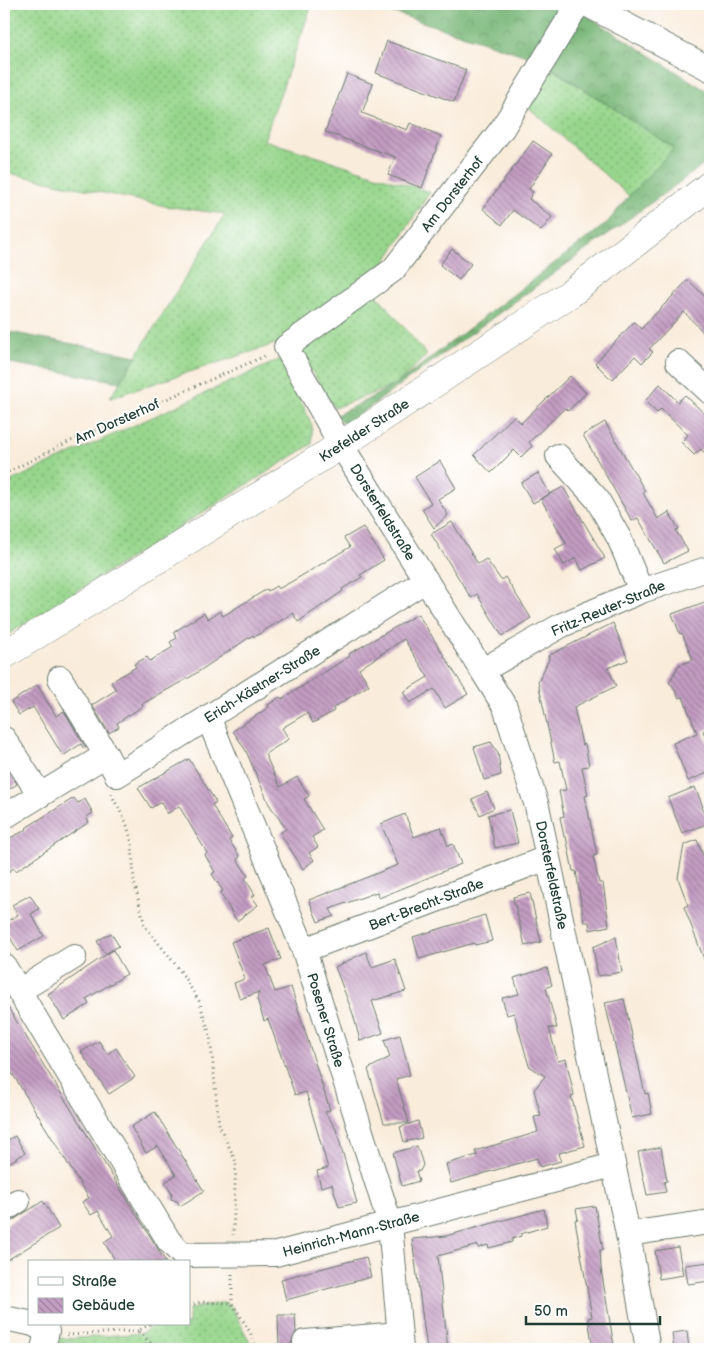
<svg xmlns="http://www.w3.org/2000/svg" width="714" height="1353" font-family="'Balsamiq Sans',sans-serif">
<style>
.grass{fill:url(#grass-dots);stroke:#5b8a60}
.forest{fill:url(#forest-crowns);stroke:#4c7a56}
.building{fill:url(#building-back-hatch)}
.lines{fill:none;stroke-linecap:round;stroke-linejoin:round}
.minor-casing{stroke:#6b7a6e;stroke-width:26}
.major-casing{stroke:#6b7a6e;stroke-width:29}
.path{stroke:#6b7a6e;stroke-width:3;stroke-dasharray:1 4;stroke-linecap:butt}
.minor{stroke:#fff;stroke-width:24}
.major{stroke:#fff;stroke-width:28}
.labels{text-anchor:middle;stroke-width:4;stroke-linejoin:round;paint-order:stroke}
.street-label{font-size:14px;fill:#1f3d34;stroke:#fff}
</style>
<defs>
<pattern id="grass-dots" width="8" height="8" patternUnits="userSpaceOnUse" patternTransform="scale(1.25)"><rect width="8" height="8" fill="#97d68c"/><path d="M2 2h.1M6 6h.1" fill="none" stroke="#7baf73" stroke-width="1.8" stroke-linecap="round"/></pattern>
<pattern id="forest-crowns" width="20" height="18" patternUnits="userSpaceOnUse" patternTransform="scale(1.25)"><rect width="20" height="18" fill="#79b778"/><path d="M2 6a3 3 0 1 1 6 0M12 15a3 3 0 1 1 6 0" fill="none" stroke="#639663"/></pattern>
<pattern id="building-back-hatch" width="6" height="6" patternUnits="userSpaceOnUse" patternTransform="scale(1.25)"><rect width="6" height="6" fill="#c39cc2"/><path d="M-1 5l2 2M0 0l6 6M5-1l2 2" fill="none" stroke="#9e809e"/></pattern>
</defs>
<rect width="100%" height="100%" fill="#fff"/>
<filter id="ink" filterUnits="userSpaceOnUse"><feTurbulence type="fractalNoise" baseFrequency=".02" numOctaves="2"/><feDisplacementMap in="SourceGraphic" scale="10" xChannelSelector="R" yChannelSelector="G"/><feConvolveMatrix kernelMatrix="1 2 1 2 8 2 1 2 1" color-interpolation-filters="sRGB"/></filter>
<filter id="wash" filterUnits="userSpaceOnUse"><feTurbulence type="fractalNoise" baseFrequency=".0096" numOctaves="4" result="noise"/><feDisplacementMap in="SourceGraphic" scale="20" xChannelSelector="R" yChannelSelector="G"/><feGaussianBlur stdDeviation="1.12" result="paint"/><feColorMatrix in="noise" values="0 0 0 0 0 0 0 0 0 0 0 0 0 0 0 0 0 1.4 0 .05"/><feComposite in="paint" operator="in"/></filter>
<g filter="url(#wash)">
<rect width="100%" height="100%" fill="#f9ecdb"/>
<!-- grass -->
<g class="grass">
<polygon points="4,4 312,4 264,140 430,192 385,262 281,342 110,398 225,214 165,206 4,172"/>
<polygon points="540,61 675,148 629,196 518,98"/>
<polygon points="372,289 427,355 395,385 334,408 299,350"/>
<polygon points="281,359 312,425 312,444 4,637 4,484"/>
<polygon points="225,1302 232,1307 253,1349 83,1349 53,1342 54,1337 66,1339 142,1333 156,1324 189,1324 189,1309"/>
</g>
<!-- forest -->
<g class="forest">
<polygon points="367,4 553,4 559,19 539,60"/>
<polygon points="580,11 710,93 710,160 345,425 335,416 395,385 607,223 629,196 674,148 544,63"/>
<polygon points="4,331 137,356 120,382 4,362"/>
</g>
<g id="blocks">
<!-- building -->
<g class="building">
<polygon points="387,41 466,70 454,102 376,73"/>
<polygon points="347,74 373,84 362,113 407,130 410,123 441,136 422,188 388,175 395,157 325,132"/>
<polygon points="533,141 552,154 529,189 533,192 529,199 552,217 541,231 513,210 502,225 483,209"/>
<polygon points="452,249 471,264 459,280 440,265"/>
<polygon points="688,280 710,301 710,339 684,312 649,349 653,352 642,363 635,356 612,380 595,363 634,322 641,329"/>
<polygon points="570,376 586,393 568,411 565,408 529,442 532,446 521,457 514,450 491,473 474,455 514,416 521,423"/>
<polygon points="660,384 678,402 685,395 710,419 710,459 701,449 694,455 681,442 688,435 661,409 657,413 645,401"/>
<polygon points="605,422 645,491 643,493 658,519 669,512 679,530 676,531 688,551 664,563 638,518 632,521 583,435"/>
<polygon points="440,461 456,488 438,499 448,515 434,528 422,509 431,503 415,477"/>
<polygon points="538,473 550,494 533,503 521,483"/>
<polygon points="563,487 605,558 582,570 576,558 564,565 555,549 566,543 541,499"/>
<polygon points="452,522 478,564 486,559 501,580 505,577 531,618 502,636 477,594 471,598 431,534"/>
<polygon points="363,527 384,560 360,575 362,577 342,589 343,591 298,622 293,613 254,637 253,635 192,676 142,704 143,706 117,723 119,727 109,733 92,705 116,690 111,682 136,667 134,664 147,657 150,661 173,647 170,642 177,638 174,632 204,613 208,619 220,611 223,616 267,589 268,591 276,586 278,589 291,582 350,547 344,538"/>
<polygon points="710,600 710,654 705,656 710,668 710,728 703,731 710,750 710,772 688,781 673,743 697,733 683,697 679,698 673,686 669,683 679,665 693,660 682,633 680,634 672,614"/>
<polygon points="418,614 468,694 445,708 434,689 410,703 403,692 428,677 404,639 359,669 369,685 333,708 334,711 313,723 307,713 282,728 289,739 265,754 280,787 297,777 309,796 304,799 323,830 312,837 318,847 309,853 314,860 303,869 280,833 286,829 269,804 246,751 233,731 269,707 268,705 280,697 282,699 350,656 349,654"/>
<polygon points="613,623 628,660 608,668 616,686 574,707 582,745 585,744 589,766 582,767 588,795 585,796 597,855 593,856 599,883 603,883 609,926 590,930 589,922 584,922 576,871 573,871 566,837 564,837 560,817 564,816 559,791 566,790 560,761 555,762 538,682 549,659 548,656"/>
<polygon points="37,685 56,716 64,711 86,748 84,749 81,744 63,756 33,707 19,715 11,702"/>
<polygon points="491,742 498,753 501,775 484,780 474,747"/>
<polygon points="189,759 216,802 212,805 232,838 229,840 240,857 237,859 248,876 245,878 255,895 252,897 258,905 237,921 220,893 223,891 212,874 215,872 205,855 207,853 179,806 167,814 161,802 151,808 138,788"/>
<polygon points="4,764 17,784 4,793"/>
<polygon points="695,787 703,807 701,808 710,823 682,833 668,798"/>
<polygon points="487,792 494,808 480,815 472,799"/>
<polygon points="74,798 78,803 85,799 93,813 86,817 89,822 16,871 14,868 4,875 4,841 26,830 27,827"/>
<polygon points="510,810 518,843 495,848 488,815"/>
<polygon points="405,814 414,837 441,827 448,846 453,844 461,864 379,898 377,892 330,909 334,916 318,922 309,900 398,865 381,824"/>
<polygon points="697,840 710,873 709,972 684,907 688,905 678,878 684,845"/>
<polygon points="530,893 541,942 525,946 513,897"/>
<polygon points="30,895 39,909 31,914 44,936 18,951 4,927 4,923 18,915 12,905"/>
<polygon points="485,915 492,941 475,945 474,943 419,959 413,937"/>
<polygon points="269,928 281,959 265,965 275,992 291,987 330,1110 325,1112 336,1129 357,1203 339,1207 332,1184 321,1187 317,1171 328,1168 306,1092 295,1095 268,1019 264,1021 257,999 259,992 240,999 234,983 245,979 231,942"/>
<polygon points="111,933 119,946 105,954 97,941"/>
<polygon points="616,937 622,972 598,976 593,947"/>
<polygon points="113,950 127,974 86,999 89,1004 64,1020 48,994"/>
<polygon points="366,952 372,967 395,959 406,991 372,1001 383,1033 360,1041 353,1014 335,967"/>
<polygon points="547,968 552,985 546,988 557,1028 549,1028 558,1061 566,1059 574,1095 571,1096 585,1146 559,1153 561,1161 540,1167 537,1158 451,1183 446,1164 477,1155 475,1151 538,1132 534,1117 541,1116 534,1090 545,1076 529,1066 514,1013 507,1015 502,998 519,994 514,978"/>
<polygon points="624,999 645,1094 648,1093 652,1114 632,1118 605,1003"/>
<polygon points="4,1001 67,1103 166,1262 116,1262 104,1242 113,1236 98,1211 91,1215 82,1202 89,1198 4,1060"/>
<polygon points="400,1035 410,1075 396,1079 409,1123 384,1123 368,1069 390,1057 384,1040"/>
<polygon points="99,1041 107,1054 116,1048 135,1077 109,1094 81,1052"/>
<polygon points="155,1112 204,1191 180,1206 177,1201 171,1199 172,1194 165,1182 176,1175 158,1146 146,1153 131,1127"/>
<polygon points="418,1121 422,1138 404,1142 400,1127"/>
<polygon points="15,1136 25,1153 4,1166 4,1142"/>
<polygon points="417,1146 423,1165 420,1171 416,1171 419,1181 402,1186 393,1153"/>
<polygon points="661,1147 667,1181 664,1182 666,1192 647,1195 638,1152"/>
<polygon points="43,1201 59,1228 4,1262 4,1226"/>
<polygon points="595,1206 603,1250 600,1250 601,1269 614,1346 593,1349 588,1318 592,1317 575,1220 578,1219 576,1209"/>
<polygon points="544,1209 547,1226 521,1234 521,1236 512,1239 512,1242 489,1248 488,1245 478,1248 478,1245 438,1256 448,1349 427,1349 412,1239 446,1236"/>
<polygon points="678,1247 683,1275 659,1279 655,1251"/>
<polygon points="366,1257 371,1277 286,1300 281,1279"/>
<polygon points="710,1262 710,1281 688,1284 685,1265"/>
<polygon points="278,1315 295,1315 296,1332 291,1343 293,1349 279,1349"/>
<polygon points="687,1331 689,1349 674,1349 672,1333"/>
</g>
</g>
</g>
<g filter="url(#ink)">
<use href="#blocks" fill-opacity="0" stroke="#6b7a6e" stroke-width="1"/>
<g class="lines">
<defs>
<g id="minor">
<polyline points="578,4 502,129 393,270 286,347 341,445 505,707 537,806 628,1234 648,1349"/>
<polyline points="586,4 710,69"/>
<polyline points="678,362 710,392"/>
<polyline points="558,456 597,499 619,538 641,591"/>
<polyline points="483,670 562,625 641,591 710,568"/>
<polyline points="60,678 106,755"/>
<polyline points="208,717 304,950 390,1224 401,1349"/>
<polyline points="4,739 40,795"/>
<polyline points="4,817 106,755 117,775 426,580"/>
<polyline points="304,950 547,858"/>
<polyline points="4,966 169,1241 183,1255 276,1254 613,1165"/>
<polyline points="19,991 74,957"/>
<polyline points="4,1210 18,1201"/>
<polyline points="628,1234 710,1222"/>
<polyline points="4,1318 29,1323"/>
<polyline points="33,1324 47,1331 43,1349"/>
<polyline points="305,1342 399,1334"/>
</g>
<polyline id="major" points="4,655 341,445 571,293 710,185"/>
</defs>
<!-- minor casing -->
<use href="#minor" class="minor-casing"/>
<!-- major casing -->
<use href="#major" class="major-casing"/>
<!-- path -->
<g class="path">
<polyline points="4,474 64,444 267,355"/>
<polyline points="111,794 126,822 132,843 134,882 145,926 179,969 199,1001 210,1035 219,1125 236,1162 233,1235"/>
<polyline points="232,1274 232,1303 250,1332 257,1349"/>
<polyline points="189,1306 201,1302 232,1303"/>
<polyline points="150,1324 138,1331 157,1349"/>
<polyline points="67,1335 138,1331"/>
</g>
<!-- minor -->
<use href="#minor" class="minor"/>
<!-- major -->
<use href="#major" class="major"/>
</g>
</g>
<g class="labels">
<!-- street labels -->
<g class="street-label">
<text transform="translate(452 194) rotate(-52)" y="5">Am Dorsterhof</text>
<text transform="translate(117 421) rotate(-24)" y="5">Am Dorsterhof</text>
<text transform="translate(364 430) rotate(-33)" y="5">Krefelder Straße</text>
<text transform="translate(383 512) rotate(58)" y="5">Dorsterfeldstraße</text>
<text transform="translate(608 608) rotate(-23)" y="5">Fritz-Reuter-Straße</text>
<text transform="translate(262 684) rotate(-32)" y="5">Erich-Kästner-Straße</text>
<text transform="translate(552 875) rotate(78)" y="5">Dorsterfeldstraße</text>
<text transform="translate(426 904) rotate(-21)" y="5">Bert-Brecht-Straße</text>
<text transform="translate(326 1020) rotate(73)" y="5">Posener Straße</text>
<text transform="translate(351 1234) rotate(-15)" y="5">Heinrich-Mann-Straße</text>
</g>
</g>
<!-- margin -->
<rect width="714" height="1353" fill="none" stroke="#fff" stroke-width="20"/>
<!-- legend -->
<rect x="28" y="1260" width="162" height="65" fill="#ffffff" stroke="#a5b1ae"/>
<rect x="38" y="1277" width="25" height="8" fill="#ffffff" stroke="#a5b1ae"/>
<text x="72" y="1286" font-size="15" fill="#1f3d34">Straße</text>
<rect x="38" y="1298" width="25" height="15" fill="url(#building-back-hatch)" stroke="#a5b1ae"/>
<text x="72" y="1310" font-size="15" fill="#1f3d34">Gebäude</text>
<!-- scale -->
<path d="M526 1316v8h134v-8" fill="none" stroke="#1f3d34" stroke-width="2.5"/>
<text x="534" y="1316" font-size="15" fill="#1f3d34" stroke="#ffffff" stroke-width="4" paint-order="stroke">50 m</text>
</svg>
